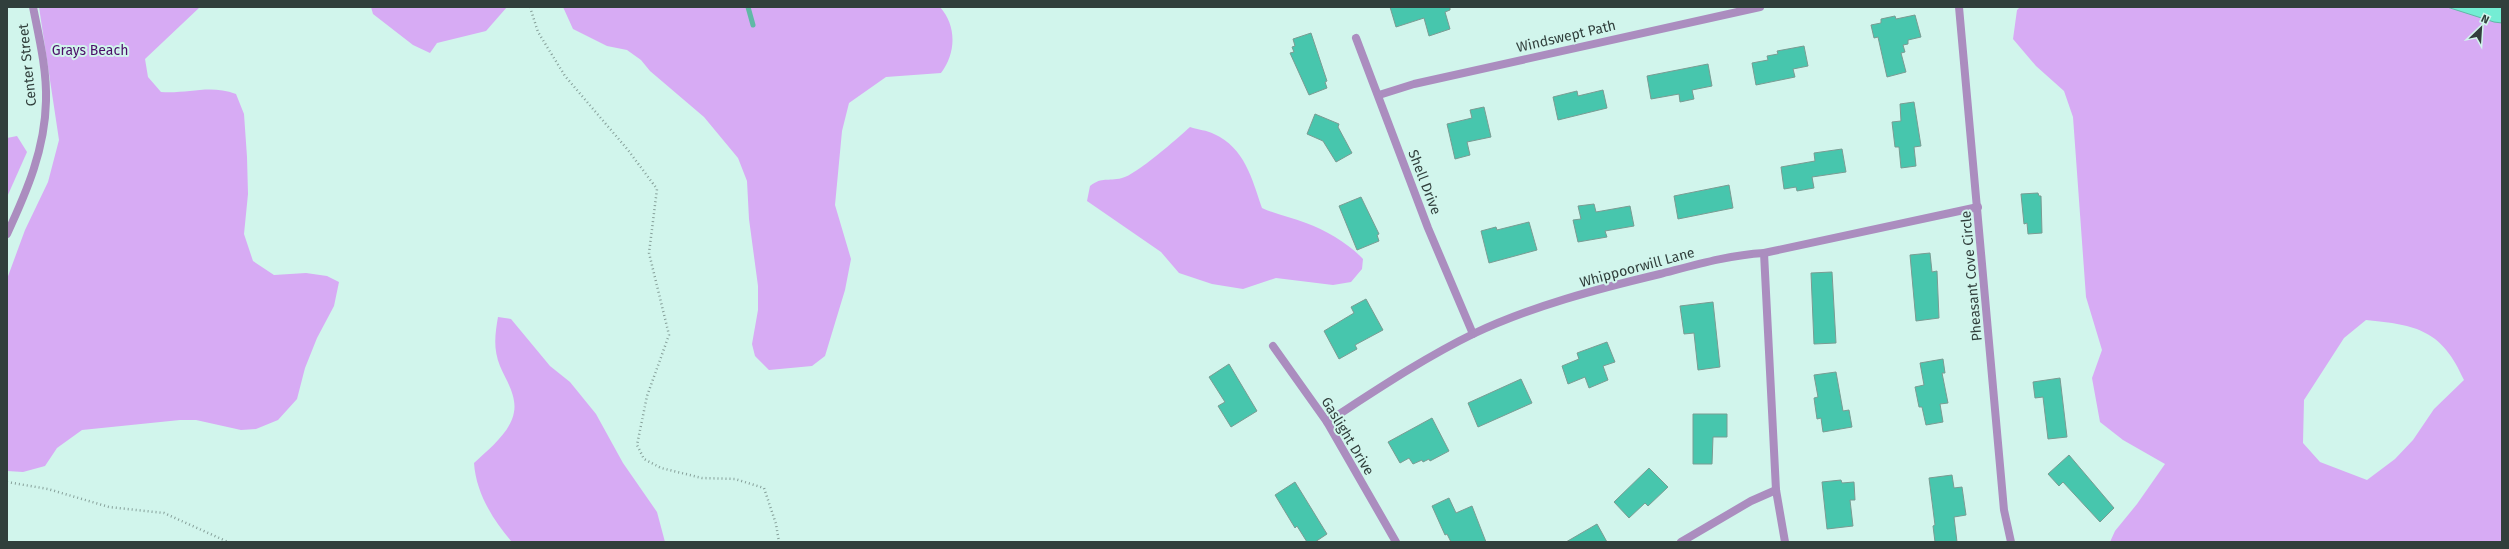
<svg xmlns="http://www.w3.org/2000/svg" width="2509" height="549" font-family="'Fira Sans',sans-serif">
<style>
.green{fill:#d7abf4;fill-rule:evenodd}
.water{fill:#74edd4;stroke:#60b9a6}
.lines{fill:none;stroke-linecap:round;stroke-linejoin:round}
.stream{stroke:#60b9a6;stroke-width:5}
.building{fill:#47c6ad;stroke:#7a9c93}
.path{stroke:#86a09a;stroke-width:2.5;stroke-dasharray:1 3;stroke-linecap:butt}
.street{stroke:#ab8dbf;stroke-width:8}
.labels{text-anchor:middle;stroke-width:4;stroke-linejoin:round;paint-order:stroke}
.street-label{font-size:14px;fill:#313f3c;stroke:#d1f5ec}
.park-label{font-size:14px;fill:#4b0e68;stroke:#d1f5ec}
</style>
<rect width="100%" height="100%" fill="#d1f5ec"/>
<!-- green -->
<g class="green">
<path d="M 39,7 L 200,7 L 145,59 L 148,77 L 161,92 C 189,94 209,84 236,94 L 244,114 L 247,157 L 248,194 L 244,234 L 253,261 L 274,275 L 306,273 L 327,276 L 339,282 L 334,306 L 317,338 L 305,368 L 297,399 L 278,420 L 256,429 L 241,430 L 196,420 L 180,420 L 82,430 L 57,448 L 45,466 L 23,472 L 7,471 L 7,279 L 25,230 L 48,182 L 59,140 Z"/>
<polygon points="371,7 507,7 486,31 437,43 430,53 413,45 373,14"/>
<path d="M 563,7 L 940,7 C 957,26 956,53 941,73 L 886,77 L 849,103 L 842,131 L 835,205 L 851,259 L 845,290 L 825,356 L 812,366 L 769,370 L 755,356 L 752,344 L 758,310 L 758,286 L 749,219 L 747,181 L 738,158 L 704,117 L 650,71 L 641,60 L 627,50 L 607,46 L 573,29 Z"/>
<path d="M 2020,7 L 2446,7 L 2502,23 L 2502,542 L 2110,542 L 2115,531 L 2137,504 L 2165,464 L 2123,440 L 2100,422 L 2092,378 L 2102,350 L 2086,297 L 2073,117 L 2064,91 L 2036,66 L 2013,39 L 2017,10 ZM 2366,320 C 2417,325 2442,330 2464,380 L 2434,409 L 2413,440 L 2395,459 L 2367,480 L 2320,462 L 2303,443 L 2304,400 L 2344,338 Z"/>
<path d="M 1190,127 C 1198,130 1207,130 1214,134 C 1245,148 1252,179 1262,208 C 1277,215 1291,217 1306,223 C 1326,230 1349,244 1363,259 L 1362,269 L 1351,282 L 1333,285 L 1276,278 L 1243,289 L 1212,284 L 1179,273 L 1161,252 L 1087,201 L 1090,186 C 1103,176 1107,182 1122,178 C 1136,175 1178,138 1190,127 Z"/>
<polygon points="17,136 27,152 7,197 7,138"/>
<path d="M 498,317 L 511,319 L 550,366 L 570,382 L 596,414 L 623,463 L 657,512 L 665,542 L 512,542 C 493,520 476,493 474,463 C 488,450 511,432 514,412 C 517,396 506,380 500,366 C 493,349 495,334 498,317 Z"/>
</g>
<!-- water -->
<polygon class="water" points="2447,7 2502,7 2502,23 2494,22"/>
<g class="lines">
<!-- stream -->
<polyline class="stream" points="748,7 753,25"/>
</g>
<!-- building -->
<g class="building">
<polygon points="1390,7 1450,7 1450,10 1445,12 1450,29 1429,36 1424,18 1396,27"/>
<polygon points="1915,15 1921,37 1908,40 1908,44 1903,45 1905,52 1901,53 1906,72 1887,77 1878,37 1874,38 1871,25 1881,23 1881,19 1895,16 1896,19"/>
<polygon points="1311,33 1327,81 1325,82 1327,88 1309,95 1290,53 1294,52 1292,47 1295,46 1293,39"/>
<polygon points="1804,46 1808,66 1793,69 1795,77 1756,85 1752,63 1768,60 1767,56 1778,54 1777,51"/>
<polygon points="1708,64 1712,86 1692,90 1694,99 1680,102 1679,94 1651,99 1647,76"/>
<polygon points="1603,90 1607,108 1558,120 1553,97 1577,91 1578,96"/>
<polygon points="1914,102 1921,146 1914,147 1916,166 1901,168 1899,147 1895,147 1892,122 1901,121 1900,104"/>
<polygon points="1484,107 1491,137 1467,142 1470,155 1455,159 1447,124 1472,118 1470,110"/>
<polygon points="1315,114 1339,124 1338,127 1352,153 1336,162 1323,141 1307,134"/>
<polygon points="1842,149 1846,172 1812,177 1814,188 1797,191 1796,187 1784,189 1781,167 1815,161 1814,153"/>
<polygon points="1729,185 1733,208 1678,219 1674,196"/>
<polygon points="2038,193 2039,196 2041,196 2042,233 2028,234 2027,223 2024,224 2021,194"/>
<polygon points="1361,197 1379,234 1377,235 1379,241 1357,250 1339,206"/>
<polygon points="1594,204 1596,212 1630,206 1634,226 1605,231 1607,237 1578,242 1573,220 1581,219 1578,206"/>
<polygon points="1529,222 1537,250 1489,263 1481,231 1496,227 1497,230"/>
<polygon points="1930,253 1932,272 1937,271 1939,318 1916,321 1910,255"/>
<polygon points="1832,272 1836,343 1814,344 1811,273"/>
<polygon points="1366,299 1383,330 1355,345 1357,349 1339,359 1324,331 1354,313 1351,307"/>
<polygon points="1713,302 1720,367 1698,370 1694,333 1684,334 1680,306"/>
<polygon points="1607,342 1615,362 1603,366 1608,380 1589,388 1585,377 1568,384 1562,366 1579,359 1577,353"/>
<polygon points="1943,359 1945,373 1942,373 1948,403 1940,404 1943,422 1926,425 1922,407 1919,407 1915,387 1924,385 1920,363"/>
<polygon points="1229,364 1257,411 1231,427 1218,406 1225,402 1209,377"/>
<polygon points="1836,372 1843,411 1849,410 1852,427 1823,432 1821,418 1817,419 1814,398 1818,397 1814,375"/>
<polygon points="2060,378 2067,437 2048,439 2043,397 2035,398 2033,382"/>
<polygon points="1521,379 1532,403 1478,427 1468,403"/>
<polygon points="1693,414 1727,414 1727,437 1713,437 1712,464 1693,464"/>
<polygon points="1432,418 1449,451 1430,461 1429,459 1423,462 1422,460 1413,464 1409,458 1400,463 1388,442"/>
<polygon points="2069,455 2114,508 2100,522 2063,482 2059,486 2048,474"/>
<polygon points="1649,468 1668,487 1648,506 1645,503 1629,518 1614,502"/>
<polygon points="1952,475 1954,488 1962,487 1966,515 1954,517 1957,542 1935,542 1933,526 1935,525 1929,478"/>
<polygon points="1841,480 1842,483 1854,482 1855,500 1850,500 1853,526 1827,529 1822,482"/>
<polygon points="1295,482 1327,534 1315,542 1307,542 1297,526 1295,528 1275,495"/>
<polygon points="1449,498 1456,513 1472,506 1486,542 1451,542 1447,534 1445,535 1432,506"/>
<polygon points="1597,524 1607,542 1566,542"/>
</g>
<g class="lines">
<!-- path -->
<g class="path">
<polyline points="530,7 538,32 565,76 628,150 657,189 649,253 669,335 647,396 637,445 644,459 661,468 702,478 735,479 764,488 776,524 779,542"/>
<polyline points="7,482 48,489 109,507 164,513 228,542"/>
</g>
<!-- street -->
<g class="street">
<polyline points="1959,7 2004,510 2011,542"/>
<polyline points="1356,38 1428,228 1473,334"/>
<polyline points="1379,95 1414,84 1760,7"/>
<path d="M 7,234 C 27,191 45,149 46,101 C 47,70 39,37 33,7"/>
<polyline points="1764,253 1776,490 1785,542"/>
<polyline points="1273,346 1327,422 1396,542"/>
<path d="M 1327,422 C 1375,391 1422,359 1473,334 C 1532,306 1597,289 1660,274 C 1695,265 1729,255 1764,253 L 1978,207"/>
<polyline points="1681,542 1751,501 1776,490"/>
</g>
</g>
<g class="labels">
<!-- street labels -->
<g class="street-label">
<text transform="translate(1566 36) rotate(-13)" y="5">Windswept Path</text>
<text transform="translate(27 65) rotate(-96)" y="5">Center Street</text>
<text transform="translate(1425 182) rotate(69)" y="5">Shell Drive</text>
<text transform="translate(1637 267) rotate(-15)" y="5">Whippoorwill Lane</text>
<text transform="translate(1971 276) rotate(-95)" y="5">Pheasant Cove Circle</text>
<text transform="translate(1348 436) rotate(59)" y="5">Gaslight Drive</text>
</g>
<!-- park labels -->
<g class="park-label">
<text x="90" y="55">Grays Beach</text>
</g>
</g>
<!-- border -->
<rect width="2509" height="549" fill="none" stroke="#313f3c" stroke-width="16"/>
<!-- north arrow -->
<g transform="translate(2481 28) rotate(25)" stroke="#d1f5ec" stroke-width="3" paint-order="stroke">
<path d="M0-3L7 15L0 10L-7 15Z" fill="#313f3c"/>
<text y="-6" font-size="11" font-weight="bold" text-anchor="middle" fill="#313f3c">N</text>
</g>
</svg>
